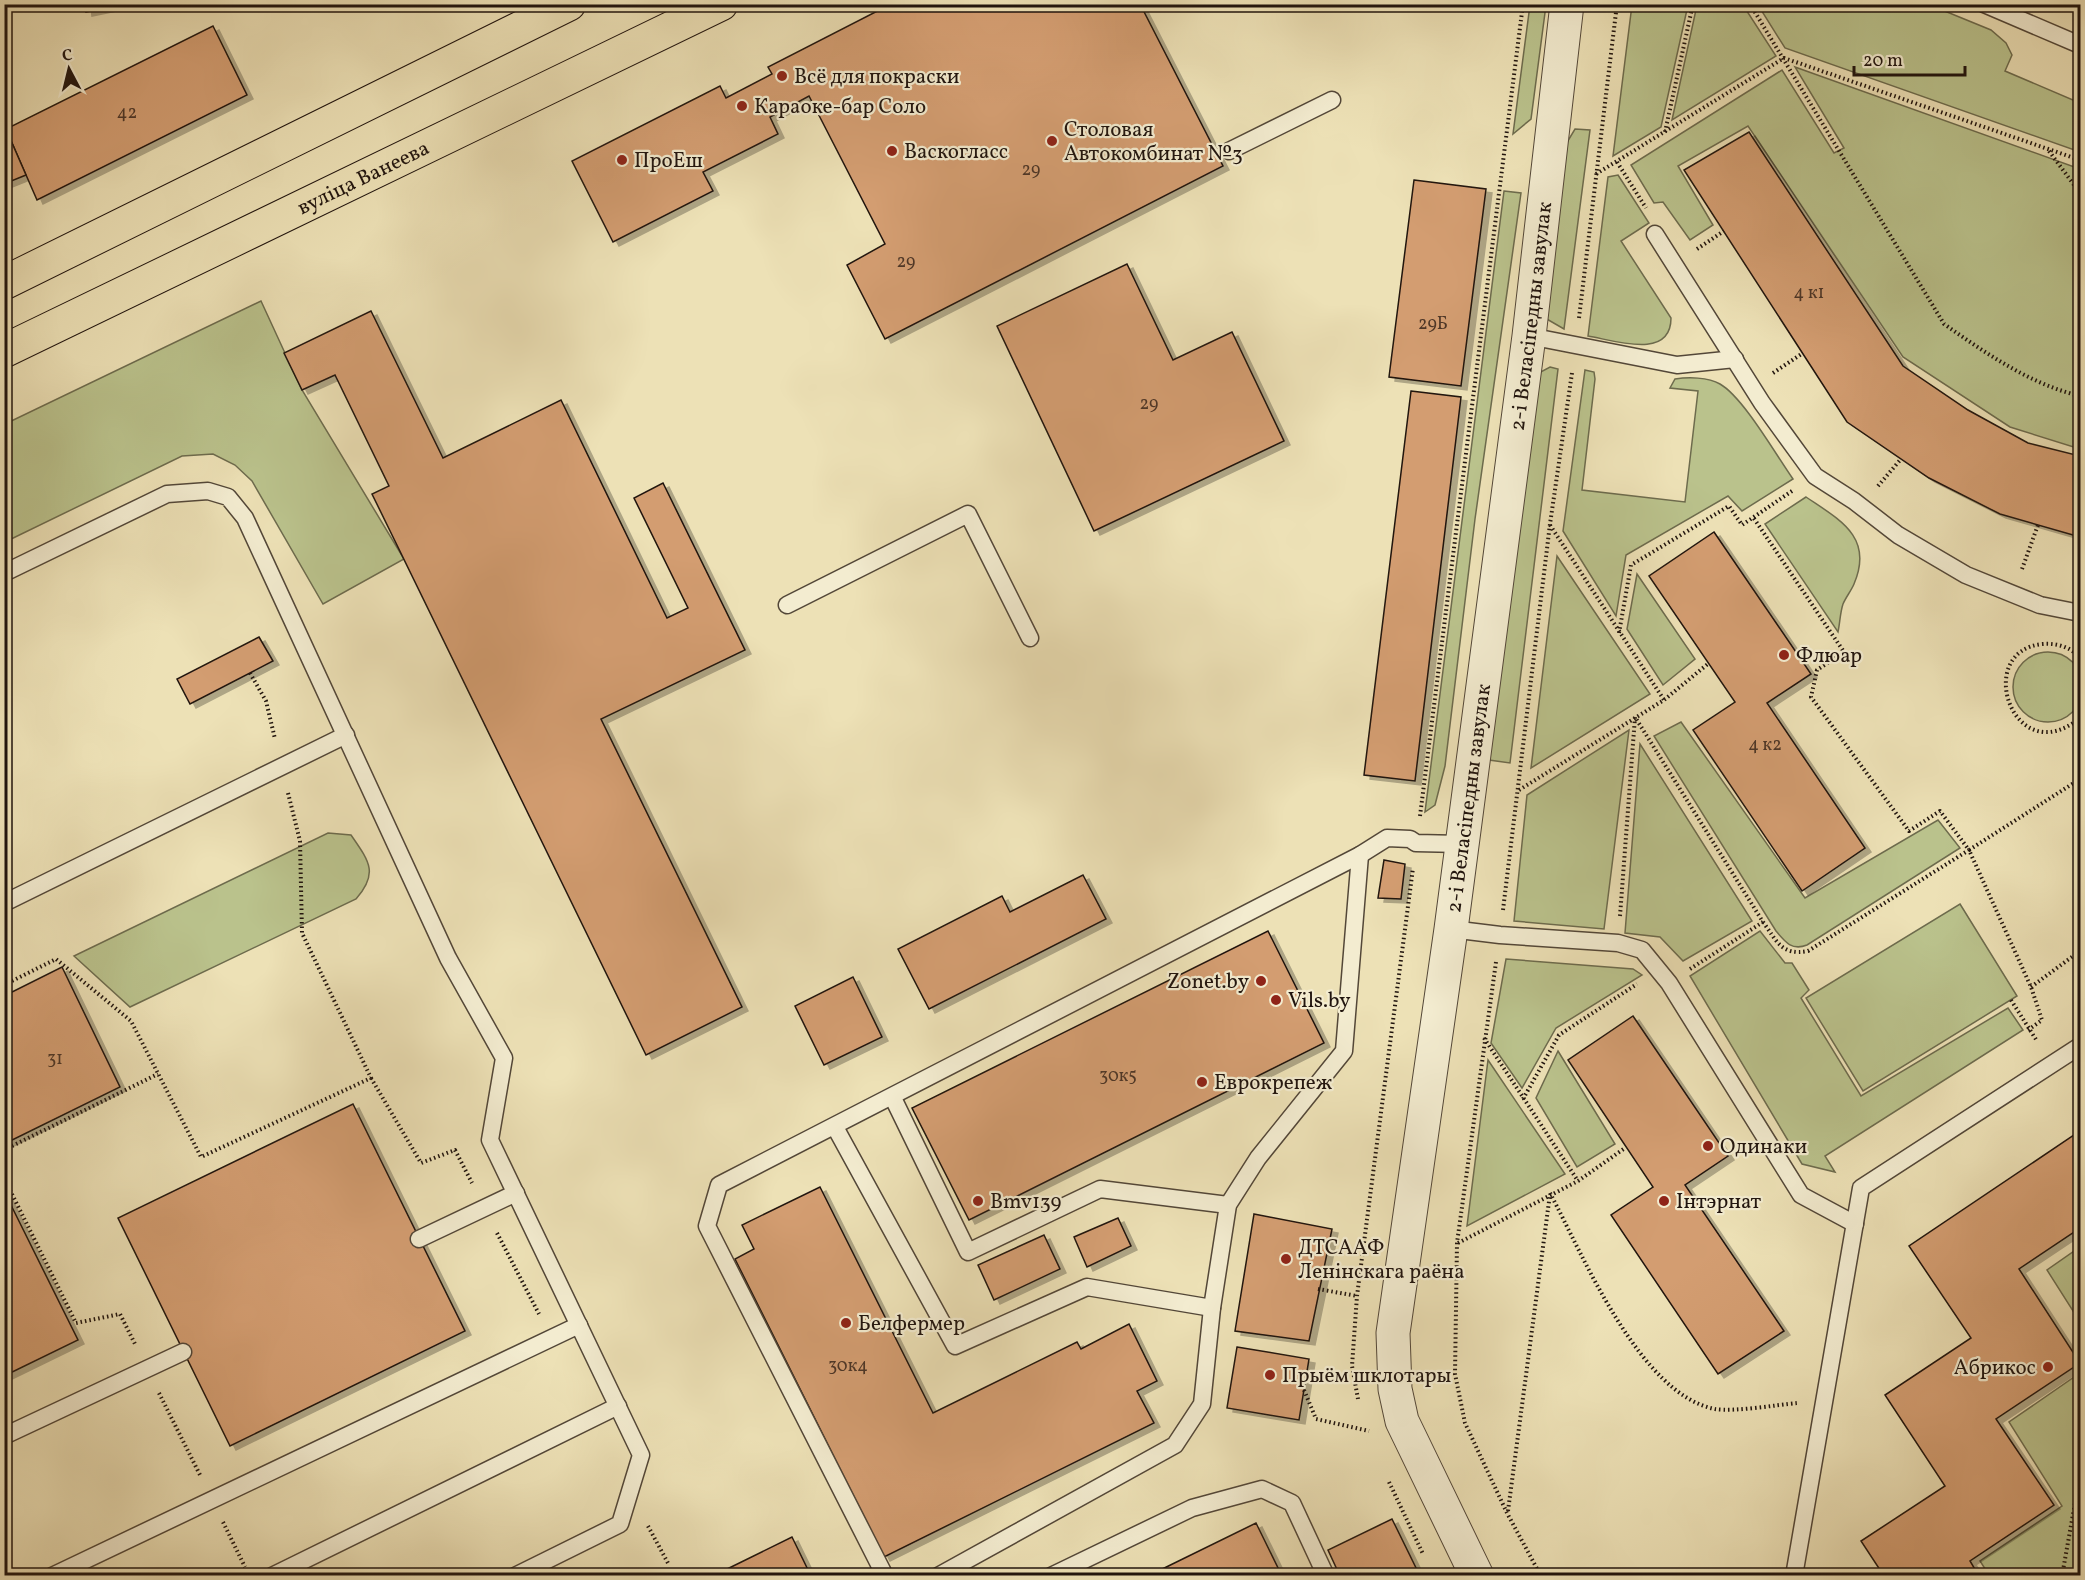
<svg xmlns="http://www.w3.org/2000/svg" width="2085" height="1580" font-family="Vollkorn,serif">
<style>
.green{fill:#bac28c;stroke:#6d6b4d;stroke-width:1.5}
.building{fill:#d39d71;stroke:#20140e;stroke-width:1.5;filter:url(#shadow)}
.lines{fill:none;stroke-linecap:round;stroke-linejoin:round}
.service-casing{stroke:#534738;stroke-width:19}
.minor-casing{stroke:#534738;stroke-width:35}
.primary-casing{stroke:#20140e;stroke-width:35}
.path{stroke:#20140e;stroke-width:4;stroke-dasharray:1.5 3;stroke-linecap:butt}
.service{stroke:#f3ecd0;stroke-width:16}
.minor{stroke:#f3ecd0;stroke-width:33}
.primary{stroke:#ede1b6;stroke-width:33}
.poi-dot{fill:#8f2418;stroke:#f3ecd0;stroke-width:2}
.labels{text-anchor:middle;stroke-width:4.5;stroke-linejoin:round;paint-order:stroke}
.number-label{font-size:18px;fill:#4d3627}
.poi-label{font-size:21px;fill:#20140e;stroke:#f3ecd0;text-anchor:start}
.street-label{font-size:21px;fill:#20140e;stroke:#f3ecd0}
</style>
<defs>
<filter id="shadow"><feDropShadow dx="6" dy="4" stdDeviation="0" flood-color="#0004"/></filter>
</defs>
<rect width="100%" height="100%" fill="#ede1b6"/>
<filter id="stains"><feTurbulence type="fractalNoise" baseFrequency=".00333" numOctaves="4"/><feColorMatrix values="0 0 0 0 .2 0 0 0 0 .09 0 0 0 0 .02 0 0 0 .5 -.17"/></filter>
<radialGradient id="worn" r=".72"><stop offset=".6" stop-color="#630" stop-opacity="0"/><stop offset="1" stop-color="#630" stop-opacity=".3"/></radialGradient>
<!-- green -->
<g class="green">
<polygon points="1530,5 1546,5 1531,119 1513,134"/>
<polygon points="1632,5 1688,5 1661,127 1613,156"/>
<polygon points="1697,5 1743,5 1776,56 1672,120"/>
<polygon points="1758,5 1930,5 1991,30 2006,43 2012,55 2005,71 2080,103 2080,152 1785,48"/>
<polygon points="1795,67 2080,169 2080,449 2010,427 1903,357 1748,126 1678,166 1713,225 1690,240 1663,202 1654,203 1631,165 1782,70 1834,153 1844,148"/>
<polygon points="1575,129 1590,130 1564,329 1545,318 1563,149"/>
<path d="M 1618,175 L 1649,223 L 1621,241 L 1671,318 C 1671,361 1613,340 1588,336 L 1608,177 Z"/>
<polygon points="1504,191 1521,193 1475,519 1445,766 1435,805 1425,812"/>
<polygon points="261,301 302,390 404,559 323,604 252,481 235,465 213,454 182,456 5,542 5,424"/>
<polygon points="1550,367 1558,369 1510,763 1482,759 1535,375"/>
<path d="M 1585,370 L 1594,372 L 1595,379 L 1582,490 L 1685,502 L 1698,391 L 1670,388 L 1675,379 C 1688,377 1708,377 1720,384 C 1743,397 1776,455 1793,479 L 1742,511 L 1728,496 L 1626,555 L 1616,616 L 1563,531 Z"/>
<path d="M 1806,497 C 1840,520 1874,537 1854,584 C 1851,591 1846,597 1843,604 C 1840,613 1840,623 1838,632 L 1765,524 Z"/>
<polygon points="1557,556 1650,694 1531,768"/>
<polygon points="1637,574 1695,659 1663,685 1627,629"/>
<circle cx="2048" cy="687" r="35"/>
<path d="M 1681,722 L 1805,898 L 1938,820 L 1960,848 L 1807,945 C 1792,951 1785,942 1776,931 L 1654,736 Z"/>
<polygon points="1629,730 1604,929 1514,921 1527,795"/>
<polygon points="1640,744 1752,921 1683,961 1660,937 1625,933"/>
<path d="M 328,833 L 351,835 C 369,861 379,873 356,899 L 130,1007 L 74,956 Z"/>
<polygon points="1960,904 2017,996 1863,1091 1806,998"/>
<polygon points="1760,931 1785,963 1792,963 1809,990 1801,998 1861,1096 2008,1008 2023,1030 1825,1156 1835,1172 1802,1164 1690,976"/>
<polygon points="1506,959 1633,969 1642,975 1556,1028 1522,1088 1491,1043"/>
<polygon points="1558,1051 1615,1144 1577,1167 1536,1098"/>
<polygon points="1488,1060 1565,1174 1467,1226"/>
<polygon points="2080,1247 2080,1322 2047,1270"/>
<polygon points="2080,1373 2080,1575 1989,1575 1980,1561 2062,1506 2009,1422"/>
</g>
<!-- building -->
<g class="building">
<polygon points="85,4 125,4 86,12"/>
<polygon points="891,4 1140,4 1223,166 885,339 847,265 885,244 809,96 770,117 778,134 703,172 713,191 613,242 572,161 720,86 726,98 772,74 768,67"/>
<polygon points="213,26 247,95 37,200 6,129"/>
<polygon points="1749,132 1903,366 1968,410 2028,443 2080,456 2080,537 2000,514 1929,478 1847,422 1684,170"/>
<polygon points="12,143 26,175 4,184 4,147"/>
<polygon points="1414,180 1486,189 1461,386 1389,377"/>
<polygon points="1127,264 1173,360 1232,332 1284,441 1094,531 997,326"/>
<polygon points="371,311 443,458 561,400 667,618 688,608 634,498 663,483 745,650 601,719 742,1007 646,1055 372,494 389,486 335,375 302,390 284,353"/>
<polygon points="1411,391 1461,397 1415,781 1364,775"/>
<polygon points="1714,532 1811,674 1767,703 1865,848 1802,891 1693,730 1735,702 1649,576"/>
<polygon points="259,637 273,661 190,704 177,679"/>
<polygon points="1384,860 1405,864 1401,899 1378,898"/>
<polygon points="1083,875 1106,919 929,1009 898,949 1002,896 1010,912"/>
<polygon points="1268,931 1324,1043 969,1220 912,1108"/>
<polygon points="62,967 120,1087 4,1144 4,996"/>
<polygon points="853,977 882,1037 824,1065 795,1006"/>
<polygon points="1633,1016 1728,1156 1685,1185 1784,1331 1718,1374 1611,1215 1653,1187 1568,1060"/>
<polygon points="353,1104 465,1331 230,1446 118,1218"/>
<polygon points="2080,1131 2080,1228 2019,1269 2080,1363 1996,1419 2054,1505 1970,1561 1979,1576 1884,1576 1861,1541 1945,1486 1885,1395 1971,1338 1909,1246"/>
<polygon points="820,1187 933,1413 1077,1342 1081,1349 1129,1324 1157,1381 1137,1391 1154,1423 884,1557 735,1259 754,1249 742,1225"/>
<polygon points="4,1191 78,1340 4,1376"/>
<polygon points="1254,1214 1332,1229 1309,1341 1235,1331"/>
<polygon points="1118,1218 1131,1246 1087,1267 1074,1237"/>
<polygon points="1044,1235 1060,1269 994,1300 978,1265"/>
<polygon points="1237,1347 1309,1359 1299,1420 1227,1408"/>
<polygon points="1392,1519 1420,1576 1340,1576 1328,1550"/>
<polygon points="1256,1523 1282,1576 1148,1576"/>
<polygon points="792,1537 811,1576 722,1576 721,1572"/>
</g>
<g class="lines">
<defs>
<g id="service">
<polyline points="1984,4 2080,45"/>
<polyline points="1229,151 1332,100"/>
<polyline points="1655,234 1762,403 1815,476 1854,501 1898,535 1966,575 2040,605 2080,613"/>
<polyline points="1529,336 1677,365 1735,359"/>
<polyline points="4,573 167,494 208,491 228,497 245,518 448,958 504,1058 490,1140 641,1455 620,1524 515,1576"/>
<polyline points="787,605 968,514 1030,638"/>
<polyline points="4,903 346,735"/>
<polyline points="1451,929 1500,935 1618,943 1642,950 1669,983 1801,1195 1855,1224"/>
<polyline points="893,1098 968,1252 1100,1189 1228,1205"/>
<polyline points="835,1127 955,1346 1087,1287 1212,1308"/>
<polyline points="419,1239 516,1193"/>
<polyline points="4,1436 183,1352"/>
<polyline points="52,1576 579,1325"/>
<polyline points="272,1576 618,1406"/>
<polyline points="885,1576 707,1226 719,1185 1360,855 1387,838 1410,839 1416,843 1461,844"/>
<polyline points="938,1576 1175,1445 1202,1404 1212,1308 1228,1205 1258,1158 1344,1051 1360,855"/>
<polyline points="1051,1576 1192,1508 1262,1489 1292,1503 1326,1576"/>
<polyline points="1794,1576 1861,1188 2080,1046"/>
</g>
<g id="minor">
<path id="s1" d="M 1477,1576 L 1402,1421 L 1395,1389 L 1393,1333 L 1451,929 L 1529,336 L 1567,4"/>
</g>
<g id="primary">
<polyline points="4,283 569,4"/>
<path id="s2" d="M 4,351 L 721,4"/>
</g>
</defs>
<!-- service casing -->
<use href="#service" class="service-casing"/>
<!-- minor casing -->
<use href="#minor" class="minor-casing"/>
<!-- primary casing -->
<use href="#primary" class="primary-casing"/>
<!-- path -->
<g class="path">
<path d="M 1750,4 L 1944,324 C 1987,354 2030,384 2080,396"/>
<polyline points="1665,132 1693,4"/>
<polyline points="2049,151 2080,193"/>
<polyline points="1617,162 1646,208"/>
<polyline points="1596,174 1784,58 2080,160"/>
<polyline points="1697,249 1724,231"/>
<polyline points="1579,318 1617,4"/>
<polyline points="1773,373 1803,353"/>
<polyline points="1878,486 1901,459"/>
<polyline points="1550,525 1664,700"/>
<polyline points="2022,569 2038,525"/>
<polyline points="1619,633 1631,565 1729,506 1742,525 1792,491"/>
<path d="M 2080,658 C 2071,647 2057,643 2043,644 C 1972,650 2013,773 2080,718"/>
<polyline points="250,673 266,701 275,739"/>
<polyline points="1519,790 1664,700 1709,663"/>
<polyline points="1420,816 1523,4"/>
<polyline points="1503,910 1550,524 1572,373"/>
<path d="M 1620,916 L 1635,717 L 1763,922 C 1777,941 1781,956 1808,951 L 1969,850 L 1940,811 L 1909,831 L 1811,697 L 1817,670 L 1844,652 L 1753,517"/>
<polyline points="1496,962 1457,1243 1455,1374 1465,1423 1507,1513 1541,1576"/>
<polyline points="1690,969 1763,922"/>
<polyline points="4,985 56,959 131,1021 201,1157 371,1078 302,933 300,841 288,793"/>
<polyline points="2031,987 2080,951"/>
<polyline points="2011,1000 2037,1041"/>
<polyline points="2028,1030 2042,1020 2031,987 1969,850 2080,779"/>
<polyline points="1484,1038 1578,1181"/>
<polyline points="371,1078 421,1163 455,1150 472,1183"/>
<polyline points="1523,1099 1559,1035 1637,984"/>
<polyline points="4,1150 158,1074"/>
<polyline points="4,1178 76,1323 120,1314 135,1344"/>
<path d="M 1550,1193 C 1583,1255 1640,1395 1715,1409 C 1735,1412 1776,1405 1797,1403"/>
<polyline points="497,1233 539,1314"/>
<polyline points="1458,1243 1578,1181 1625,1148"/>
<polyline points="1318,1289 1357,1296"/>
<polyline points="1304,1390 1316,1419 1369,1431"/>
<polyline points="159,1393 200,1475"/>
<polyline points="1358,1399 1352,1366 1357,1296 1413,868"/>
<polyline points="1389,1482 1423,1554"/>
<polyline points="1508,1511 1550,1194"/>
<polyline points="223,1522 245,1567"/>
<polyline points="648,1526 669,1565"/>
<polyline points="2062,1576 2080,1475"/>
</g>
<!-- service -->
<use href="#service" class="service"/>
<!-- minor -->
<use href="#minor" class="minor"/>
<!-- primary -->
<use href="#primary" class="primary"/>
</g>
<!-- markers -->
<g class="poi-dot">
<circle cx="782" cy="76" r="6"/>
<circle cx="742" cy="106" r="6"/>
<circle cx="1052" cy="141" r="6"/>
<circle cx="892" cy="151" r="6"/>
<circle cx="622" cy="160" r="6"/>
<circle cx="1784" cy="655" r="6"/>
<circle cx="1261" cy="981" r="6"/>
<circle cx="1276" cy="1000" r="6"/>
<circle cx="1202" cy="1082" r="6"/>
<circle cx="1708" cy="1146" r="6"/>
<circle cx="978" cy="1201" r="6"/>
<circle cx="1664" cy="1201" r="6"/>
<circle cx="1286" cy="1259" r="6"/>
<circle cx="846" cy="1323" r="6"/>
<circle cx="2048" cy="1367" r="6"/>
<circle cx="1270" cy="1375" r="6"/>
</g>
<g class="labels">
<!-- number labels -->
<g class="number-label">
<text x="127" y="118">42</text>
<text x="1031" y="175">29</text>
<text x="906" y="267">29</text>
<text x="1809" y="298">4 к1</text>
<text x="1433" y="329">29Б</text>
<text x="1149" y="409">29</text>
<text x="1765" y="750">4 к2</text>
<text x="55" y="1064">31</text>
<text x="1118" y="1081">30к5</text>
<text x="848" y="1371">30к4</text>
</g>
<!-- poi labels -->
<g class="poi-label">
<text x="794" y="83">Всё для покраски</text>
<text x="754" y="113">Караоке-бар Соло</text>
<text x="1064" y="136">Столовая<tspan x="1064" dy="24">Автокомбинат №3</tspan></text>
<text x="904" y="158">Васкогласс</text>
<text x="634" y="167">ПроЕш</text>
<text x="1796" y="662">Флюар</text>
<text x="1249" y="988" text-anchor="end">Zonet.by</text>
<text x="1288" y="1007">Vils.by</text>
<text x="1214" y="1089">Еврокрепеж</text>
<text x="1720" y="1153">Одинаки</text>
<text x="990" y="1208">Bmv139</text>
<text x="1676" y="1208">Інтэрнат</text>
<text x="1298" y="1254">ДТСААФ<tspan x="1298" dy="24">Ленінскага раёна</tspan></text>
<text x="858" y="1330">Белфермер</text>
<text x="2036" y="1374" text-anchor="end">Абрикос</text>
<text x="1282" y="1382">Прыём шклотары</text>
</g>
<!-- street labels -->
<g class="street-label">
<text dy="7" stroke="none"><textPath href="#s2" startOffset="399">вуліца Ванеева</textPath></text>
<text dy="7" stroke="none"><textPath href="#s1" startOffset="1287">2-і Веласіпедны завулак</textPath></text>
<text dy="7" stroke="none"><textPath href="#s1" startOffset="801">2-і Веласіпедны завулак</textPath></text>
</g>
</g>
<!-- margin -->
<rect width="2085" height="1580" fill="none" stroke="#ede1b6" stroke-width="24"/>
<rect x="6" y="6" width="2073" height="1568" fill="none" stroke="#20140e" stroke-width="3"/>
<rect x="12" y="12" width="2061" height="1556" fill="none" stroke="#20140e" stroke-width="1.5"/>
<!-- north arrow -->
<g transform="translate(69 69) rotate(353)" stroke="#f3ecd0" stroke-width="4.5" paint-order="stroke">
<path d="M0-4.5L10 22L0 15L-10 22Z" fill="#20140e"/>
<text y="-9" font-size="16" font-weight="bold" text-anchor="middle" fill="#20140e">С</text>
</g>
<!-- scale -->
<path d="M1854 66v9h111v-9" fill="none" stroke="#20140e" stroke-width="3"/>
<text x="1863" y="66" font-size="18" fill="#20140e" stroke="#f3ecd0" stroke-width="4.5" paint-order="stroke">20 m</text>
<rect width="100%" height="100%" filter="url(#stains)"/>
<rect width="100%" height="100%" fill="url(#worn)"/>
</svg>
